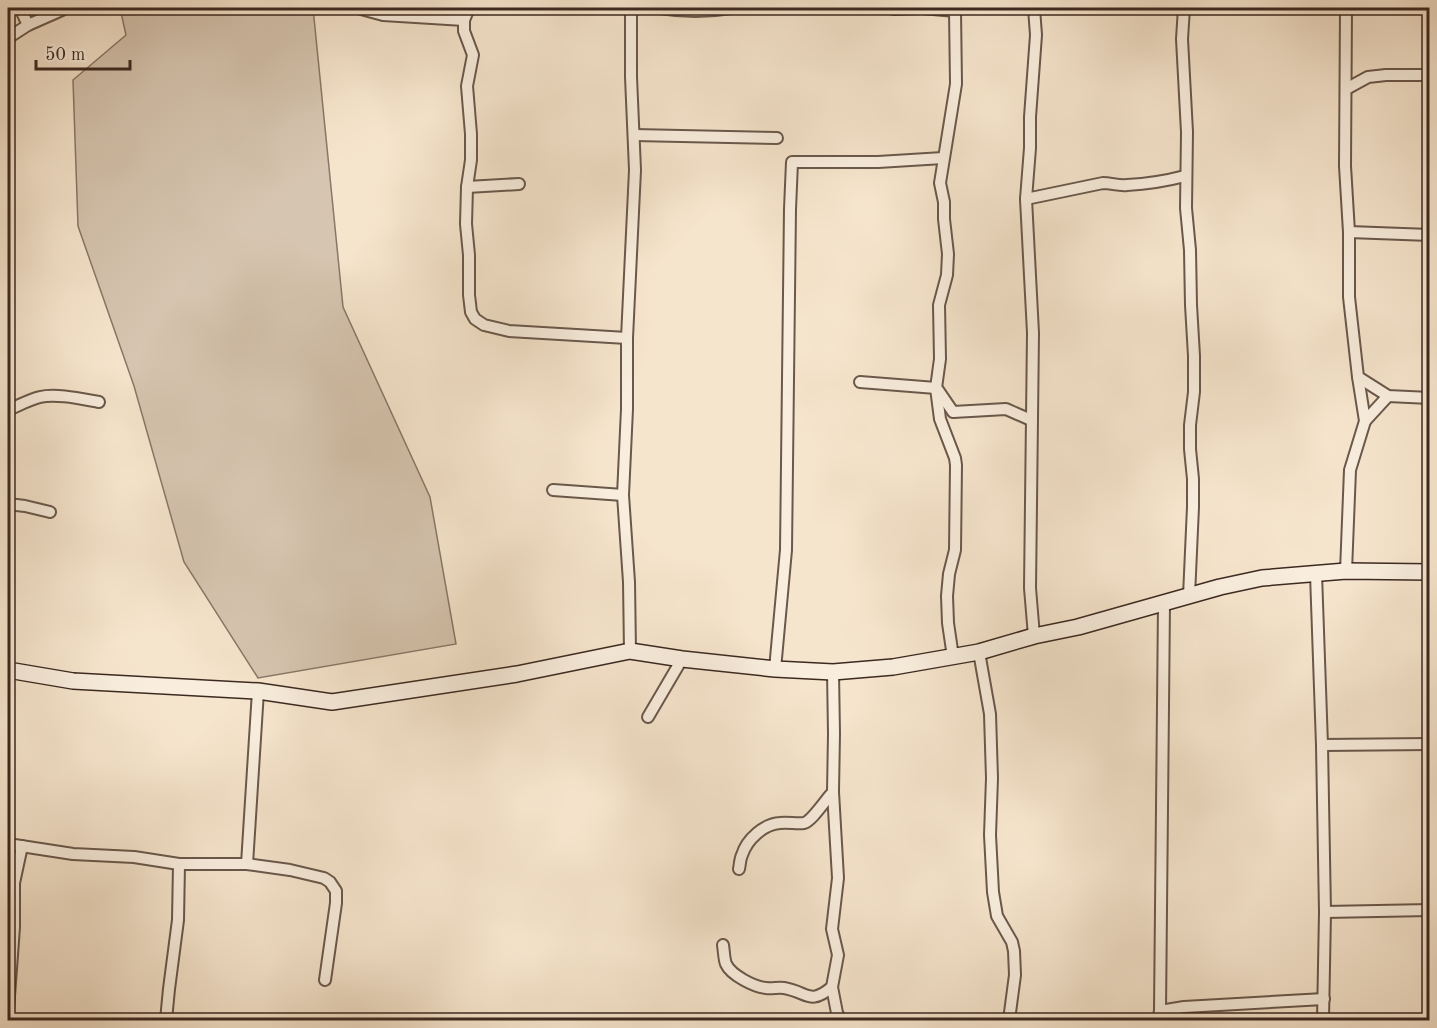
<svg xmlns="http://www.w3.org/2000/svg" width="1437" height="1028" font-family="'Old Standard TT',serif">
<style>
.green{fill:#d6c5b0;stroke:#897768;stroke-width:1.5}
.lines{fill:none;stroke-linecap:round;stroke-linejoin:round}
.street-casing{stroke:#6a584c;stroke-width:14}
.secondary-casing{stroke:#3c2921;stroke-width:18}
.street{stroke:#f9eede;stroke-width:10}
.secondary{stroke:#f9eede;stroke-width:15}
</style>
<rect width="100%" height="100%" fill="#f6e5cd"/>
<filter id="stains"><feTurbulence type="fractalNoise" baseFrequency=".00333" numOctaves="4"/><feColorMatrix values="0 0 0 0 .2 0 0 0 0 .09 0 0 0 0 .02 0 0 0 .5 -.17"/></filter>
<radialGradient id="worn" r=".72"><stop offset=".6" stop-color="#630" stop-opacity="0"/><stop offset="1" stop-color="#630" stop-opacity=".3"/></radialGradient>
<!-- green -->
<polygon class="green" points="120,8 313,8 343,307 430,497 456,644 258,678 184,562 134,386 78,226 73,80 126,35"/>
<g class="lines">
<defs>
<g id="street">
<polyline points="20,8 28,25"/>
<polyline points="469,8 464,20 464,31 473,55 467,86 471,134 471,160 467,187 466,224 469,255 469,295 471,312 475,319 484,325 509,331 627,338"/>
<path d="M 660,8 C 684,12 707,12 731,8"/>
<polyline points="889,8 894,9 920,8"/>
<polyline points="922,8 955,11 959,8"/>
<polyline points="1184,8 1182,39 1187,132 1186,208 1190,250 1191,305 1194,356 1194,392 1190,425 1190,449 1193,479 1193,507 1189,596"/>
<polyline points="361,9 383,15 464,20"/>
<polyline points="8,38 28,25 62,10"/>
<polyline points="1346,89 1368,77 1386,75 1430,75"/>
<polyline points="634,135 777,138"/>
<polyline points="467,187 519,184"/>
<path d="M 1026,199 L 1103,183 C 1111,183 1119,186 1127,185 C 1146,184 1166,181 1185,176"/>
<polyline points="1349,232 1430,235"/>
<polyline points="1358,377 1388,396 1430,398"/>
<polyline points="860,382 936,388"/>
<polyline points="938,390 953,412 1006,409 1031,420"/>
<path d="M 8,410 C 18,406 28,400 40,397 C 56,393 82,399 99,402"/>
<polyline points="1365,421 1388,396"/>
<polyline points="553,490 623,495"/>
<polyline points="8,504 25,506 50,512"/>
<polyline points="1346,571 1350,470 1365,421 1358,377 1349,297 1349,232 1345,166 1346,8"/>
<polyline points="1316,574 1322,745 1325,912 1323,1020"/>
<polyline points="1034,636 1030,588 1033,333 1026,199 1030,148 1030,117 1036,35 1034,8"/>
<polyline points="630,651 629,582 623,495 627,409 627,338 635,170 631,77 631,8"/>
<polyline points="979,652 990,714 992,778 990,835 993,892 997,916 1012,942 1014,951 1015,975 1009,1020"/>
<polyline points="953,657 948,623 947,596 949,574 955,550 956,465 955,458 940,419 936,388 940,359 939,305 947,275 948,254 944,219 944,202 940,183 956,84 955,11"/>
<polyline points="775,669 786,550 790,209 792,162 878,162 943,158"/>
<polyline points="833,672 834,734 833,792 838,878 832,929 838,955 832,987 837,1013 841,1020"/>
<polyline points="648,717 682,659"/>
<polyline points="1322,745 1430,744"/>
<polyline points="8,844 73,854 134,857 179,864 247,864 290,870 324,878 330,882 336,891 336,903 325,980"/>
<polyline points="247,864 258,691"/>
<path d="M 739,869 C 740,864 740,859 742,855 C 747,839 764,824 780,823 C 788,822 797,824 804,823 C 812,821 826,799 833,792"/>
<polyline points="1325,912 1430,910"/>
<path d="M 723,945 C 724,951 724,959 726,964 C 731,975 754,987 766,988 C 772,989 778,987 784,988 C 808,992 809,1006 832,987"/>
<polyline points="8,1010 14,927 14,883 22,846"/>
<polyline points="1160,1011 1184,1007 1324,999"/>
<polyline points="166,1020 169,989 178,920 179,864"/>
<polyline points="1158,1020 1160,1011 1164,604"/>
</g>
<polyline id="secondary" points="8,670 73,681 258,691 332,702 517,674 630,651 682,659 775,669 833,672 893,667 979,652 1034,636 1078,627 1220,587 1262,578 1346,571 1430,572"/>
</defs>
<!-- street casing -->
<use href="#street" class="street-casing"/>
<!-- secondary casing -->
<use href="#secondary" class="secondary-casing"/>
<!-- street -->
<use href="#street" class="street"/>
<!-- secondary -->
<use href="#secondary" class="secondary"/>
</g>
<!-- margin -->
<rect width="1437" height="1028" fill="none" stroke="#f6e5cd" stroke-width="30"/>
<rect x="9" y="9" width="1419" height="1010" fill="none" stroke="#3c2921" stroke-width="3"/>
<rect x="15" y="15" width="1407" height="998" fill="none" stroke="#3c2921" stroke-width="1.5"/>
<!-- scale -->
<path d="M36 60v9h94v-9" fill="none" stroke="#3c2921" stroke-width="3"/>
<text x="45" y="60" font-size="18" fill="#3c2921" stroke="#f9eede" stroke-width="4.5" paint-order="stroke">50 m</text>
<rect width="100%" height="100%" filter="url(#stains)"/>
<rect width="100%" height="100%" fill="url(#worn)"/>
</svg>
